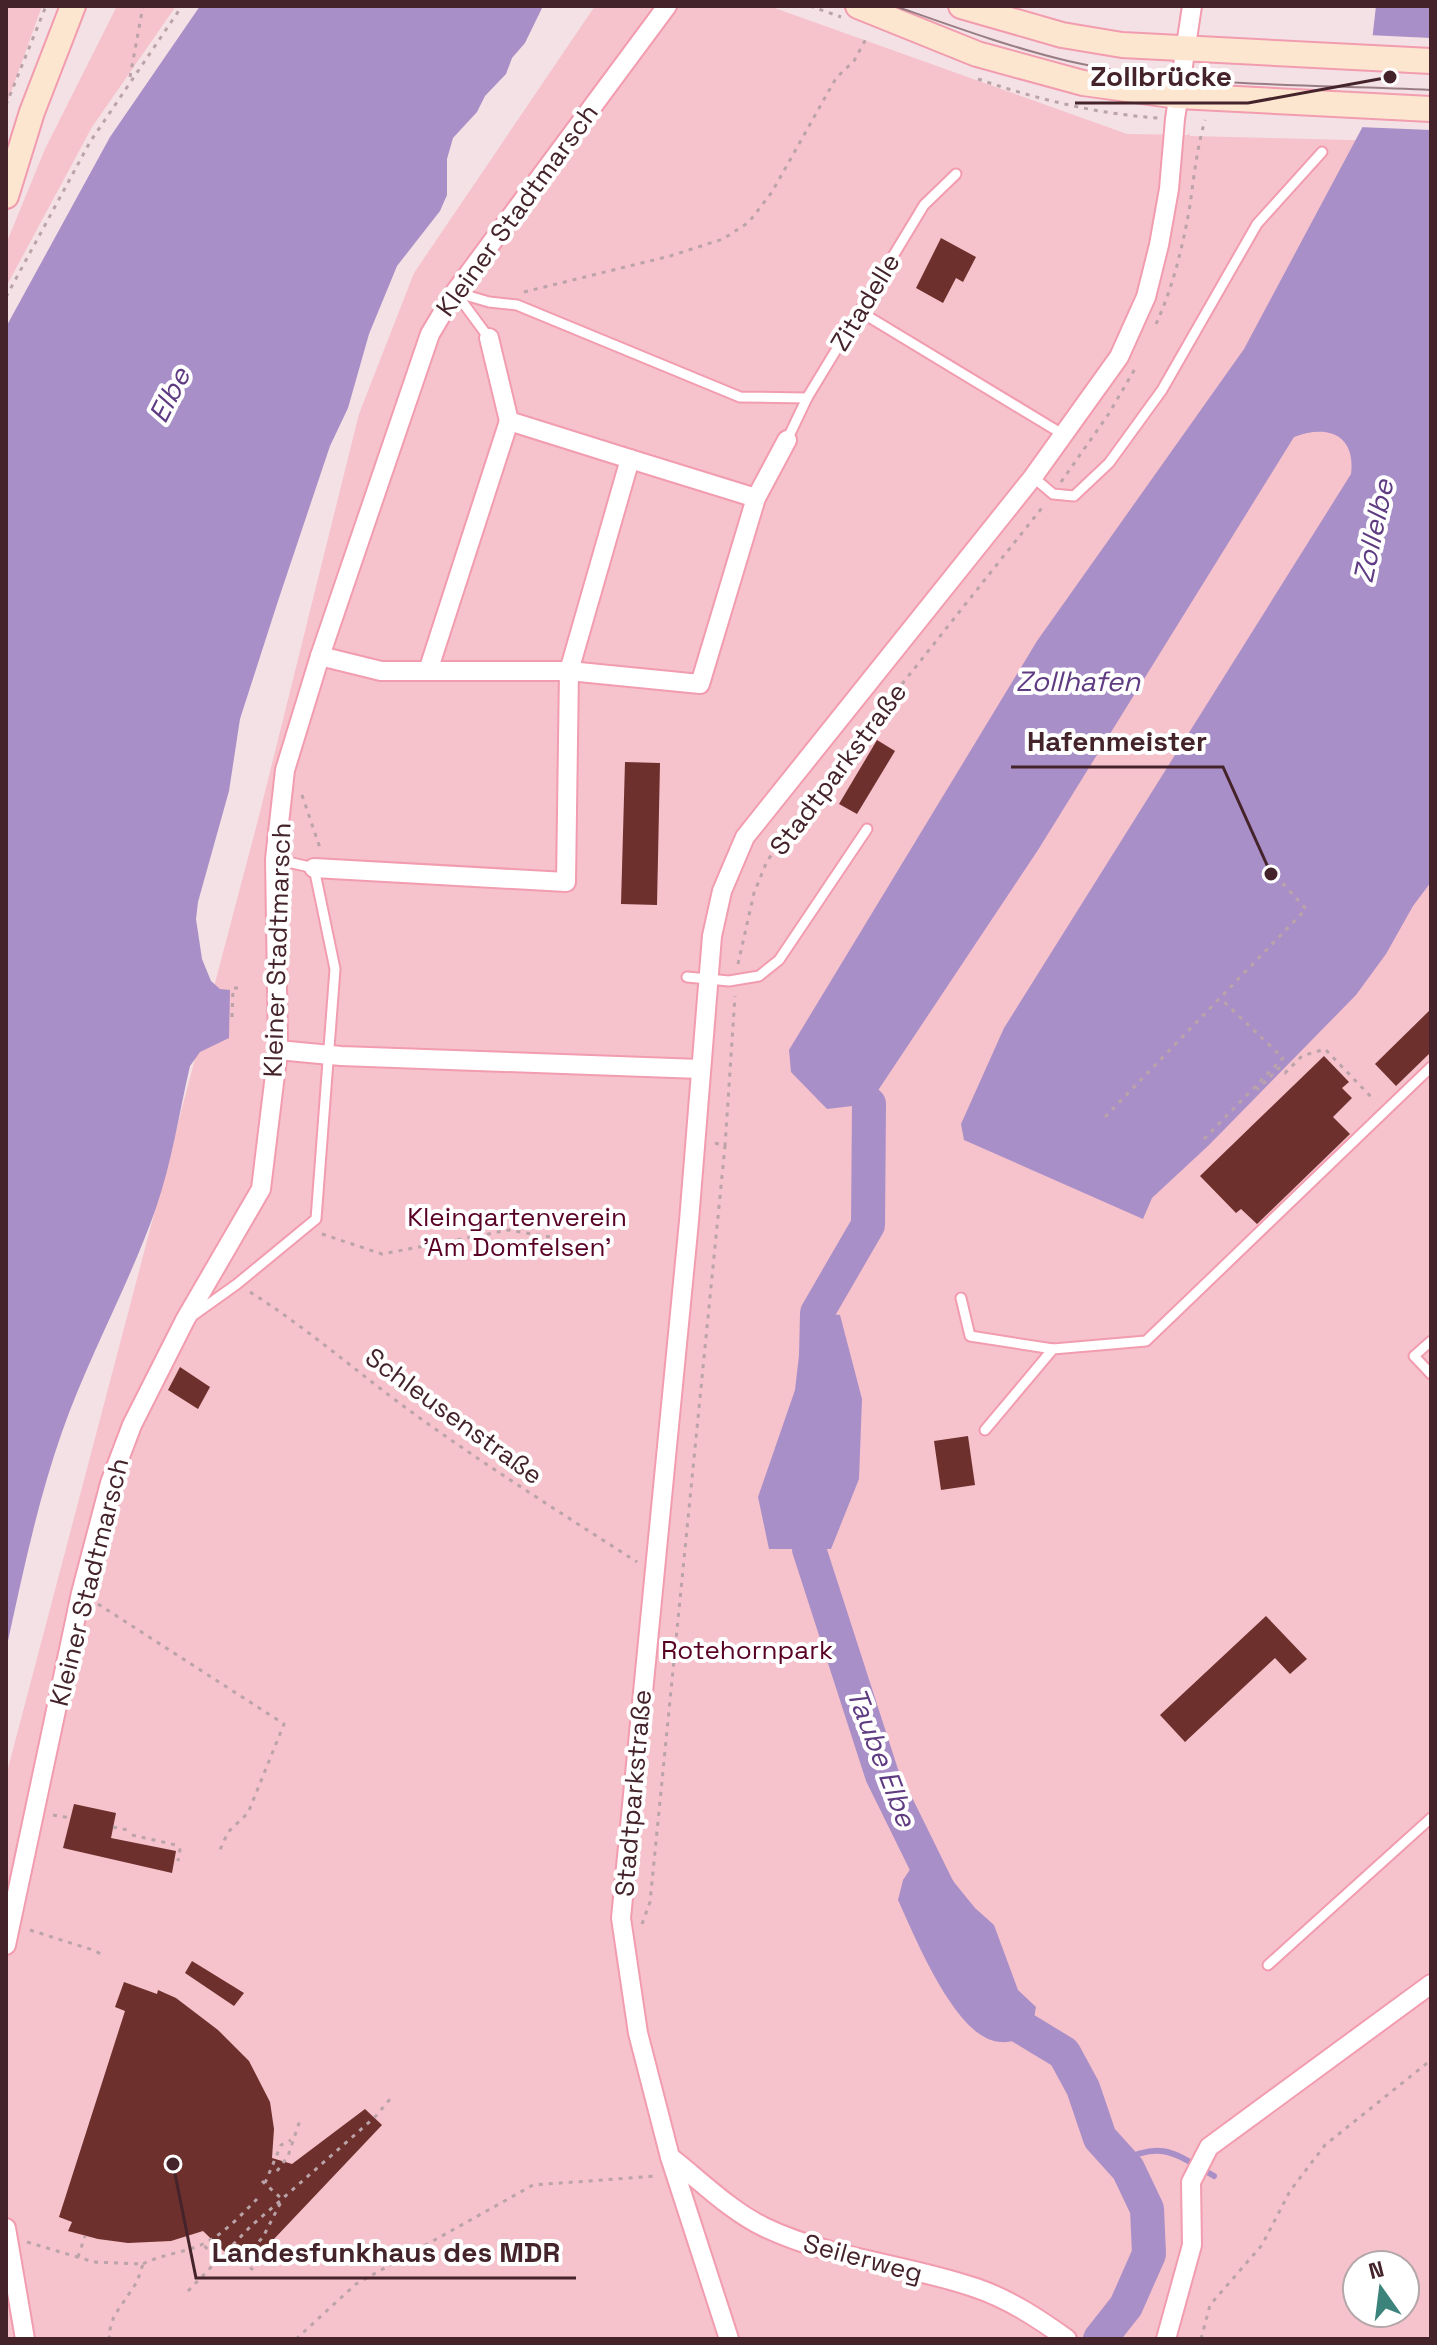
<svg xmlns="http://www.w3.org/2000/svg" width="1437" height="2345" font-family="'Space Grotesk',sans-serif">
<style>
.green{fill:#f6c2cc;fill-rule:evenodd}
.water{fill:#a98fc8}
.pier{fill:#f4e1e5}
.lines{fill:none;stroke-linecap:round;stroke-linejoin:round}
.stream{stroke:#a98fc8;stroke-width:6}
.river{stroke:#a98fc8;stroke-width:34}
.building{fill:#6d302c}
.lane-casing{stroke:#f29caf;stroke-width:13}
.street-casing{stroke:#f29caf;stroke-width:22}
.secondary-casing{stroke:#f29caf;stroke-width:28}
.path{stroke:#bba4a9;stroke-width:3;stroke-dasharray:4 6;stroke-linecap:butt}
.lane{stroke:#fff;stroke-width:9}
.street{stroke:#fff;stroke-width:18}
.secondary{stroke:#fce6d0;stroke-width:24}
.tram{stroke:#987e84;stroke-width:2}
.labels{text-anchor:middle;stroke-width:8;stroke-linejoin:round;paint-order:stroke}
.street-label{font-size:26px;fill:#44232b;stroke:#fff}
.park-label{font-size:26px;fill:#580125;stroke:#fff}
.water-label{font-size:28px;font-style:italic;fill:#5f3b82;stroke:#fff}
.leader{fill:none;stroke:#44232b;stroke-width:3}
.callout-dot{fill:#44232b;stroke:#fff;stroke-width:3}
.callout-label{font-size:28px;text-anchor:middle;font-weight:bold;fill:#44232b;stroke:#fff;stroke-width:8;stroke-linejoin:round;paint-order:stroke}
</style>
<rect width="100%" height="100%" fill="#f4e1e5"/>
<!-- green -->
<g class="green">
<polygon points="6,6 42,6 6,106"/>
<polygon points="117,6 176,6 92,127 6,287 6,244 45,149"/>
<path d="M 595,6 L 769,6 L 1127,134 L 1188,135 L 1189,133 L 1190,136 L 1431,142 L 1431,2339 L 6,2339 L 6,1776 L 259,816 L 359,414 L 414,273 ZM 1357,2265 L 1405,2265 L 1405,2313 L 1357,2313 Z"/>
</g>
<!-- water -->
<g class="water">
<path d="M 200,6 L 543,6 L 525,43 L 512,58 L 506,74 L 485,96 L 477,112 L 453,138 L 447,159 L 447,195 L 440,211 L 397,266 L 369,334 L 348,408 L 330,446 L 278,601 L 240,719 L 229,791 L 198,902 L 196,919 L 202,959 L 211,981 L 220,989 L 230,990 L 229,1038 L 200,1052 L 190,1066 C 179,1113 172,1162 156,1208 C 129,1285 89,1355 62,1432 C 37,1503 22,1577 6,1650 L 6,327 L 110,137 Z"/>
<path d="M 1376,6 L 1431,6 L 1431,882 L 1413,906 L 1386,954 L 1356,995 L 1209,1145 L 1152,1198 L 1143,1219 L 964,1140 L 961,1124 L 1004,1028 L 1351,474 C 1356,434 1327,424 1294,437 L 1038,850 L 869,1104 L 827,1109 L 791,1072 L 789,1050 L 1037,641 L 1244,349 L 1362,128 Z"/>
<polygon points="817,1313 840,1315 862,1399 859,1479 831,1549 769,1549 758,1497 795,1390 802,1329"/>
<path d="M 936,1860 L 975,1908 L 994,1925 L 1018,1990 L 1036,2007 L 1031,2035 C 1022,2038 1010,2043 1001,2042 C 956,2041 914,1934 898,1900 L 903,1880 L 915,1862 Z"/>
</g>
<!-- pier -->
<polygon class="pier" points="1368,35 1431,38 1431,130 1358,127"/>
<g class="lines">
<!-- stream -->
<path class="stream" d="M 1120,2161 C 1164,2140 1175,2154 1214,2176"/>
<!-- river -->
<g class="river">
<polyline points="816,1358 817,1313 868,1225 869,1104"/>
<polyline points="811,1502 809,1549 882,1775 945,1903"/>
<polyline points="998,2003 1008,2019 1064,2053 1083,2088 1100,2138 1128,2169 1147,2209 1149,2254 1126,2306 1100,2339"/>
</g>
</g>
<!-- building -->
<g class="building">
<polygon points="941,238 976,257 963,282 956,278 943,303 916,288"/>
<polygon points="877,740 895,751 857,814 839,804"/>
<polygon points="625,762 660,763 657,905 621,904"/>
<polygon points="1431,1009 1431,1052 1396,1086 1375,1064"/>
<polygon points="1324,1056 1349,1082 1342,1088 1352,1098 1333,1117 1350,1134 1257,1224 1241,1209 1236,1213 1200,1176"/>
<polygon points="180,1367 210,1387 198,1409 168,1390"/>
<polygon points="968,1436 975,1485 941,1490 934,1441"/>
<polygon points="1266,1616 1307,1659 1290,1674 1275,1658 1185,1742 1160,1715"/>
<polygon points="74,1804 116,1813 111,1838 176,1851 172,1873 63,1848"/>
<polygon points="192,1961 244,1993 234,2006 185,1973"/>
<polygon points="124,1982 157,1994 158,1990 176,1998 218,2030 249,2061 270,2102 274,2129 272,2158 292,2164 365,2109 382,2125 256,2258 252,2255 249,2258 241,2251 233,2260 203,2231 171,2241 128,2243 98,2239 68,2231 72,2222 59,2217 125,2011 115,2007"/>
</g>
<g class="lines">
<defs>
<g id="lane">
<polyline points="455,292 489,302 517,305 740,397 807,398"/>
<polyline points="455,292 489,338"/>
<polyline points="859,311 1064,435"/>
<polyline points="787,440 807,398 924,205 956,174"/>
<polyline points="1033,477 1053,494 1074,496 1109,463 1162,390 1257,224 1322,152"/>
<polyline points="687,977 729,981 759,976 779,960 867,829"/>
<polyline points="961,1298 970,1336 1053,1349"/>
<polyline points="195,1314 237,1284 316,1219 335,969 314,868 275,859"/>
<polyline points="1431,1341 1414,1356 1431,1374"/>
<polyline points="985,1430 1053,1349 1146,1341 1431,1067"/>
<polyline points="1268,1965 1431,1818"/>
</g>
<g id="street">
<polyline points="630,459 756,498"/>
<polyline points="320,656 381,671 569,671 700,684 756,498 787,440"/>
<polyline points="428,671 509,421"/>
<polyline points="314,868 566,882 569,671 630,459 509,421 489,338"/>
<polyline points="278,1050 341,1056 700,1069"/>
<polyline points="6,1945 81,1593 110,1483 132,1425 185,1320 261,1189 278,1050 275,859 285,770 320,656 430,334 455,292 667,6"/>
<path d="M 670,2157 C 700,2180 729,2210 764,2227 C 831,2259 907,2264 976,2288 C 1009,2299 1039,2319 1067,2339"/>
<polyline points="6,2228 25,2339"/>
<polyline points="729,2339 670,2157 638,2033 621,1918 689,1221 712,936 722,891 745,837 1033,477 1119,357 1146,297 1159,245 1169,189 1175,119 1192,6"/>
<polyline points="1166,2339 1192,2245 1191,2182 1209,2147 1431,1984"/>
</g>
<g id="secondary">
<polyline points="858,6 977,54 1083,83 1178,96 1431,109"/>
<polyline points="961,6 1062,35 1122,45 1431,61"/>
<polyline points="6,196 32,112 73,6"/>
</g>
</defs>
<!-- lane casing -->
<use href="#lane" class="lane-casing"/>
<!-- street casing -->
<use href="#street" class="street-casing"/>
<!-- secondary casing -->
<use href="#secondary" class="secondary-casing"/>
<!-- path -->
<g class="path">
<polyline points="810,6 841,17"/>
<polyline points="130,77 143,6"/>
<path d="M 978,79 C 1036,99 1097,114 1158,118"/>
<polyline points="6,105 46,6"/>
<polyline points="524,292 670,256 723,239 749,222 772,192 836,78 854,61 868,35"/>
<polyline points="6,297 90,142 182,6"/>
<path d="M 1156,324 C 1173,287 1183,246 1190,205 C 1194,176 1197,148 1205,120"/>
<polyline points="1061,482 1108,415 1136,367"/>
<polyline points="302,795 320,848"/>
<polyline points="738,964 754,893 767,861 856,742 1045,504"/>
<polyline points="232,1017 233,988 241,988"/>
<polyline points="1256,1087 1258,1089 1279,1068 1285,1073 1302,1056 1325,1049 1374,1100"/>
<polyline points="1105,1117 1306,909 1266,865"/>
<polyline points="1204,1139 1283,1058 1220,998"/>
<polyline points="715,1143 725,1146 735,996"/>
<polyline points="322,1234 382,1254 509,1230 556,1238"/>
<path d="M 250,1292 C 304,1326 351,1367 402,1405 C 478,1461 558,1511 637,1562"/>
<polyline points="98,1604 284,1724 248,1813 228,1832 220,1850"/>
<polyline points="53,1815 71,1818"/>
<polyline points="113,1827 132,1831"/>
<polyline points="132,1835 176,1845 180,1850 178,1861"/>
<polyline points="642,1924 650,1902 725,1146"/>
<polyline points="30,1930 96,1951 105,1957"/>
<polyline points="277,2171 288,2156 301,2117"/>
<polyline points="262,2181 282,2199 375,2117 391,2098"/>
<polyline points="265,2183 281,2145 291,2140"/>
<polyline points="27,2242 94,2262 143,2264 137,2282 114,2316 108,2336 111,2339"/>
<polyline points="78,2257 85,2236"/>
<polyline points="219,2259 251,2226 280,2201"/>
<path d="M 143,2264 C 162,2254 184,2253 203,2244 C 224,2234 241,2215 257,2199"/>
<polyline points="253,2270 242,2260 263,2237 282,2200"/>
<polyline points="188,2291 219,2259 202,2244"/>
<polyline points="296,2339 356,2284 533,2185 657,2176"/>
<polyline points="1201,2339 1210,2305 1262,2245 1290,2191 1325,2145 1431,2060"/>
</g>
<!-- lane -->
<use href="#lane" class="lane"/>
<!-- street -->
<use href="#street" class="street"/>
<!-- secondary -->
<use href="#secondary" class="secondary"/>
<!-- tram -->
<path class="tram" d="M 895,6 C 952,26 1009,47 1068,61 C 1186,88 1311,84 1431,90"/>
</g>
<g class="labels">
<!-- street labels -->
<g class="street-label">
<text transform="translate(517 210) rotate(-54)" y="9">Kleiner Stadtmarsch</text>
<text transform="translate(865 302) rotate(-59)" y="9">Zitadelle</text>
<text transform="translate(838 769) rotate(-53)" y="9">Stadtparkstraße</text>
<text transform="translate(277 950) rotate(-88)" y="9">Kleiner Stadtmarsch</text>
<text transform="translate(454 1416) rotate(36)" y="9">Schleusenstraße</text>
<text transform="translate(89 1582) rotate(-76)" y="9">Kleiner Stadtmarsch</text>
<text transform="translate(633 1793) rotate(-85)" y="9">Stadtparkstraße</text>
<text transform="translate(863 2258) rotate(15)" y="9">Seilerweg</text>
</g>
<!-- park labels -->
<g class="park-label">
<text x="517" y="1226">Kleingartenverein<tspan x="517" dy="30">'Am Domfelsen'</tspan></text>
<text x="747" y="1659">Rotehornpark</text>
</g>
<!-- water labels -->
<g class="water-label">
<text transform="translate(169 395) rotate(-63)" y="10">Elbe</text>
<text transform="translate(1373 531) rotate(-78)" y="10">Zollelbe</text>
<text x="1078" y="691">Zollhafen</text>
<text transform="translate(882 1757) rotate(69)" y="10">Taube Elbe</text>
</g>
</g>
<!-- callouts -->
<path class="leader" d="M1390 77L1248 103H1075M1271 874L1223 767H1011M173 2164L196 2278H576"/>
<g class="callout-dot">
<circle cx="1390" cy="77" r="8"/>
<circle cx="1271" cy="874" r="8"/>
<circle cx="173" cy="2164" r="8"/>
</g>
<g class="callout-label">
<text x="1161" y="86">Zollbrücke</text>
<text x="1117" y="751">Hafenmeister</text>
<text x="386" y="2262">Landesfunkhaus des MDR</text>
</g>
<!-- border -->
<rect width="1437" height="2345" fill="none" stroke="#44232b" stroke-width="16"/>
<!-- north arrow -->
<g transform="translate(1381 2289) rotate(346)"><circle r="38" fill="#ffffff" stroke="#b4a7aa" stroke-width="2"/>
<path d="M0-6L14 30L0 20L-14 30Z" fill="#3c837b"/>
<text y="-12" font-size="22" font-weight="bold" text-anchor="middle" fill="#44232b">N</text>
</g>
</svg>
